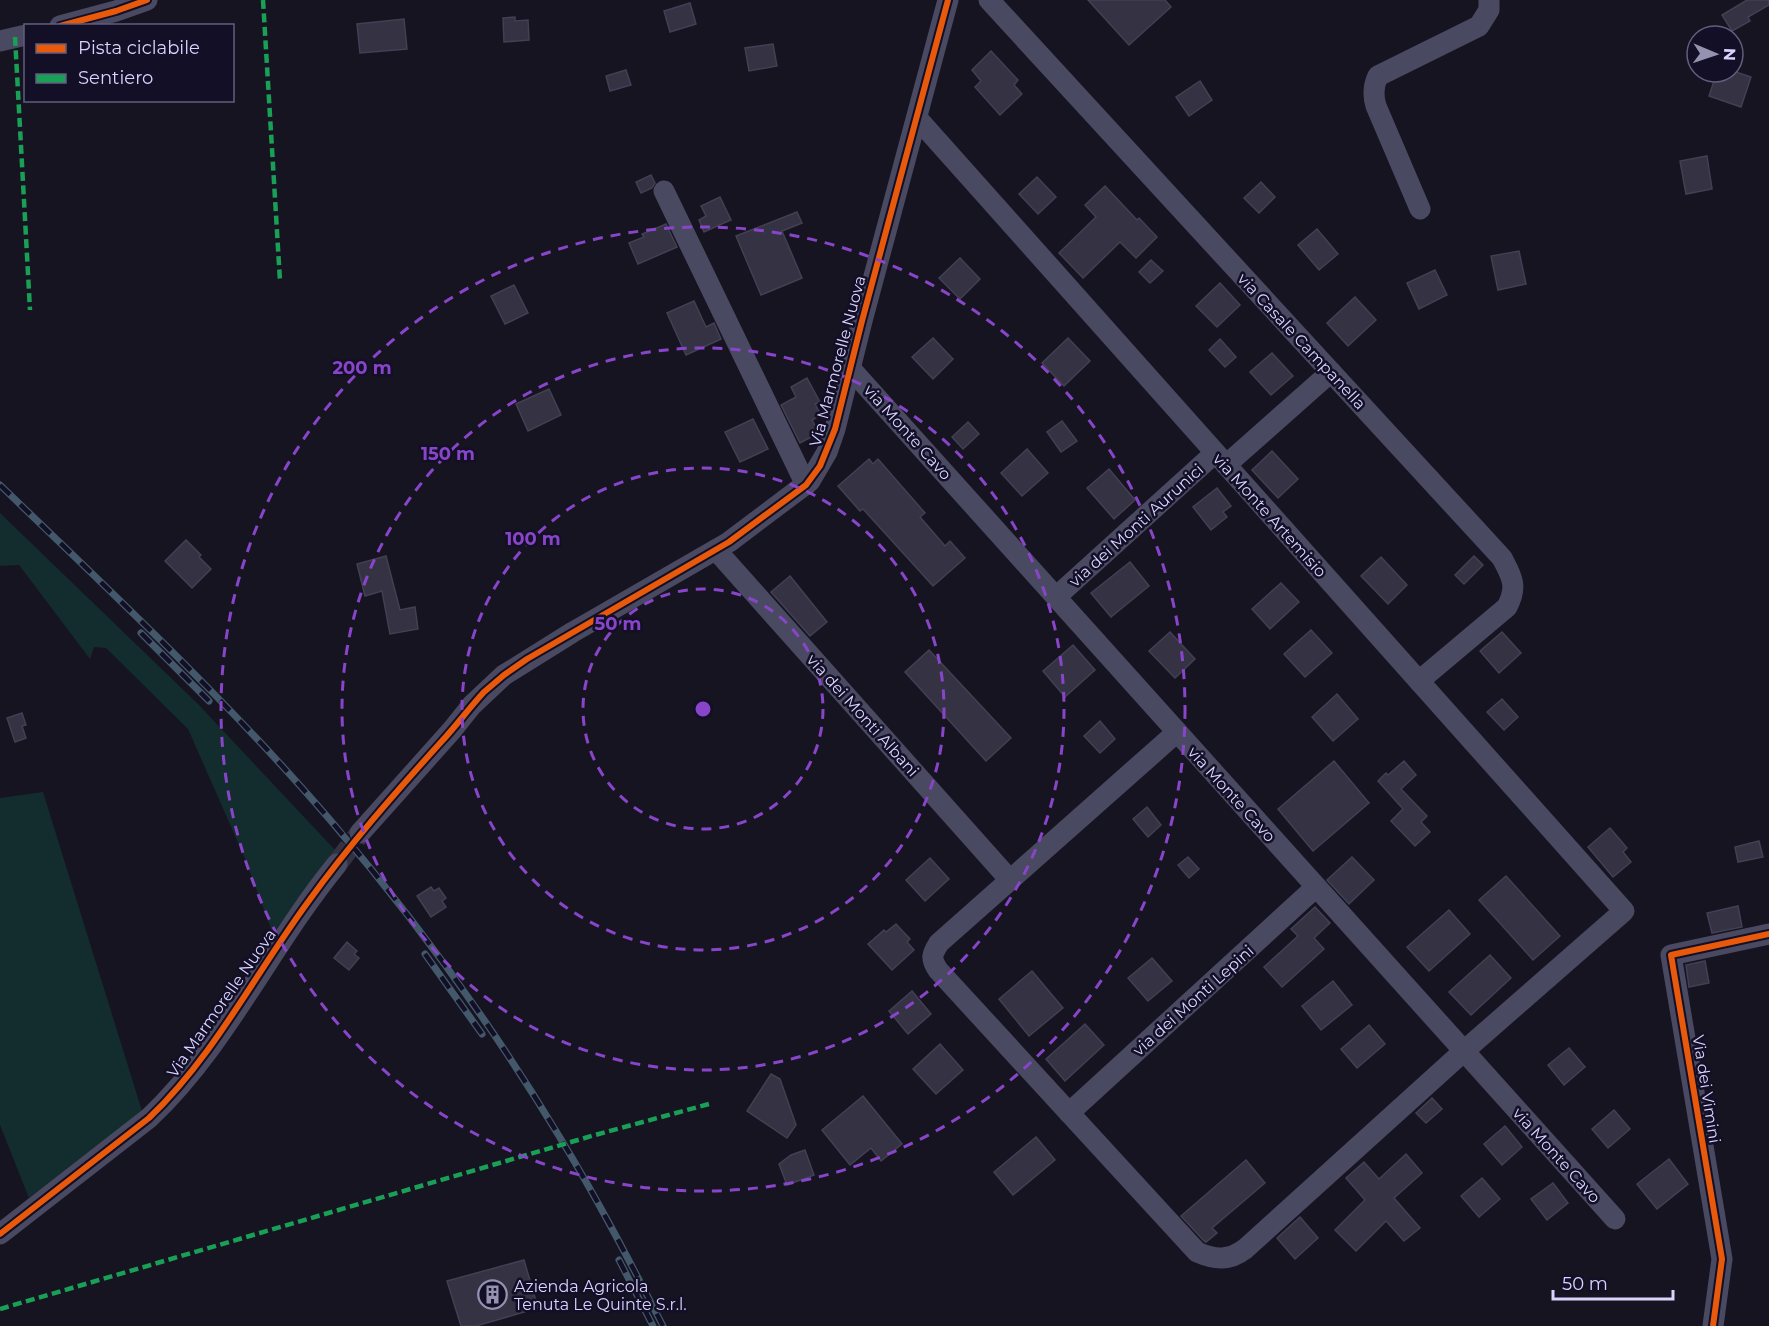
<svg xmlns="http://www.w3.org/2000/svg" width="1769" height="1326" font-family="Montserrat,sans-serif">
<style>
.green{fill:#132c2d}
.building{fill:#343243;stroke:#433f54;stroke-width:1.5}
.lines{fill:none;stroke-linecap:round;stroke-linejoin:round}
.minor-tunnel{stroke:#333142;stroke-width:21;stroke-dasharray:21 10;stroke-linecap:butt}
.minor{stroke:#4a4962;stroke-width:21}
.rail-casing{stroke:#43596b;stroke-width:7}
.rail{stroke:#130f26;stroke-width:4.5;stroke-dasharray:14;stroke-linecap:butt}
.quiet{stroke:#1a9f57;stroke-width:4.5;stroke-dasharray:9 4.5;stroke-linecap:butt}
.cycleway-casing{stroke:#130f26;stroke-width:10}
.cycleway{stroke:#e8590c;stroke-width:6}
.ring{fill:none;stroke:#8945c9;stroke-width:3;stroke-dasharray:10 8}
.labels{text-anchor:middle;stroke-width:5;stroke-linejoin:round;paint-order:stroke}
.street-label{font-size:16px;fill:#d9d4ff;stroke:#130f26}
.poi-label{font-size:16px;fill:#d9d4ff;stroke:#130f26;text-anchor:start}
.centre{fill:#8945c9;stroke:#130f26;stroke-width:3}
.ring-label{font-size:18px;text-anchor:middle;font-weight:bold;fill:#8945c9;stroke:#130f26;stroke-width:5;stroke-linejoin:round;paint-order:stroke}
</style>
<rect width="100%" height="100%" fill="#161421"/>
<!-- green -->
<g class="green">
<polygon points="0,513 198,704 337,852 304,890 273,934 244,856 188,729 106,648 94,647 90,659 19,565 0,566"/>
<polygon points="43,792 142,1111 29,1198 0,1125 0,798"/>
</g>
<!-- building -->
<g class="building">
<polygon points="1088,0 1165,0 1171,7 1129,45"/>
<polygon points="1747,0 1769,0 1769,5 1748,17 1750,21 1732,31 1722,15"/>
<polygon points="690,3 696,24 670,32 664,11"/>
<polygon points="515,17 515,21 528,20 529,40 504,42 503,18"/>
<polygon points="404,19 407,49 360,53 357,24"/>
<polygon points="773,44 777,66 749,71 745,48"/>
<polygon points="991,51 1018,80 1014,85 1022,94 1000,115 975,87 981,81 972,70"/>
<polygon points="626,70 631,85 610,91 606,76"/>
<polygon points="1717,72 1736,72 1751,77 1741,107 1709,96"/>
<polygon points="1200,81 1212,100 1189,116 1176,97"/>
<polygon points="1707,156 1712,189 1686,194 1680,161"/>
<polygon points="651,175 655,183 652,188 641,193 636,182"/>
<polygon points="1037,177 1056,197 1038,214 1019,194"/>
<polygon points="1261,182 1275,197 1259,213 1244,198"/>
<polygon points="1105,186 1137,220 1139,218 1157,237 1136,258 1120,242 1083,278 1059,253 1096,217 1085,205"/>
<polygon points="720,197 731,220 704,232 699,220 706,216 701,206"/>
<polygon points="797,212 802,223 782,231 802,278 761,295 736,236"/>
<polygon points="666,224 677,247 638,264 629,243 644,237 642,234"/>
<polygon points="1317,229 1338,254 1319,270 1298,245"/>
<polygon points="1519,251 1526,284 1498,290 1491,256"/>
<polygon points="960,258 980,279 960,299 939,278"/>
<polygon points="1151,260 1163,271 1150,283 1139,272"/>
<polygon points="1435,270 1447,295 1419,309 1407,283"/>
<polygon points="1220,283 1240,305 1217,327 1196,306"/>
<polygon points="514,285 528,313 505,324 491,296"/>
<polygon points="1355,297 1376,320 1348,346 1327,323"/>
<polygon points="694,301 706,327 714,323 721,339 686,355 667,313"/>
<polygon points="933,338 953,359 933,379 912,357"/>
<polygon points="1068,338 1090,361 1064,386 1042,363"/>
<polygon points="1220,339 1236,357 1225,367 1209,350"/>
<polygon points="1272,353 1293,376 1271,395 1250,372"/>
<polygon points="807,378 820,402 815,404 821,415 812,420 819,433 800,443 781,405 796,397 791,387"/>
<polygon points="549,389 561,415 528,431 516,404"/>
<polygon points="753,419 768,449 740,462 725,432"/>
<polygon points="1062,421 1077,441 1061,452 1047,432"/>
<polygon points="968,422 979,434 963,449 952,437"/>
<polygon points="1027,449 1048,473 1022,496 1001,473"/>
<polygon points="1272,451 1298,479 1278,498 1252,470"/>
<polygon points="869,459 873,464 878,459 925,513 920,517 945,546 950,541 965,558 933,586 863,509 860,511 838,486"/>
<polygon points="1109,469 1135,500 1114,519 1087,488"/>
<polygon points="1217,488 1231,506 1223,512 1227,517 1211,530 1193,507"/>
<polygon points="186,540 201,555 199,557 211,569 192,588 165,561"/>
<polygon points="386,556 400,610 415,607 418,629 390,634 382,591 365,596 357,564"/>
<polygon points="1474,556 1483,565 1464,584 1455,575"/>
<polygon points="1381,557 1407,585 1388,604 1361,576"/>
<polygon points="1130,562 1149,586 1111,617 1091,593"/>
<polygon points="790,576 827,622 810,636 771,592"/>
<polygon points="1281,583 1299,602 1270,629 1252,609"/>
<polygon points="1311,630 1332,653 1305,677 1284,654"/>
<polygon points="1170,632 1195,659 1175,678 1149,651"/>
<polygon points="1502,632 1521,653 1499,673 1480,651"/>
<polygon points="1073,645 1095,670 1065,697 1043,671"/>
<polygon points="929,650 1011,738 986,761 905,672"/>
<polygon points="1337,694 1358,719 1333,741 1312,717"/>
<polygon points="1502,699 1518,717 1504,730 1487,712"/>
<polygon points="22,713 26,725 22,726 26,738 15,742 7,718"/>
<polygon points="1100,721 1115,739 1100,753 1084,736"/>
<polygon points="1334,761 1369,803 1313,851 1278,809"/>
<polygon points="1404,761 1416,775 1401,789 1427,816 1421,822 1430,832 1415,846 1391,821 1403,809 1378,781 1386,773 1388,775"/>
<polygon points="1147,807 1161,825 1148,837 1133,819"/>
<polygon points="1610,828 1627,848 1623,852 1631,862 1613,877 1588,847"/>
<polygon points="1759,841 1763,857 1738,862 1735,847"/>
<polygon points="1188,857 1199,869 1189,878 1178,865"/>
<polygon points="1352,857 1374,880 1349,904 1327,880"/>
<polygon points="930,858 949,879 925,901 906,880"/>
<polygon points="1506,876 1560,936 1533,960 1479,900"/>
<polygon points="431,887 434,891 439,888 446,898 442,901 446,907 431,917 417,896"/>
<polygon points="1738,906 1742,927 1712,933 1707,913"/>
<polygon points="1315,907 1330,923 1314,938 1324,949 1282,987 1264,967 1298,936 1291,929"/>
<polygon points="1449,910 1470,934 1429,971 1407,947"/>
<polygon points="896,924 910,939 907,942 914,950 892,970 868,944 884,930 886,932"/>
<polygon points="347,942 357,951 354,954 359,958 349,970 334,958"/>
<polygon points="1490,955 1511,978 1471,1015 1449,992"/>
<polygon points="1152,958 1172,981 1148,1001 1128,978"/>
<polygon points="1705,961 1709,983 1689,987 1686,965"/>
<polygon points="1032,971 1063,1008 1029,1036 999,999"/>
<polygon points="1333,981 1352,1005 1321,1030 1302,1006"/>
<polygon points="912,991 931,1014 908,1034 889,1011"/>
<polygon points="1085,1024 1104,1045 1065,1081 1046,1059"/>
<polygon points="1369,1025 1385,1044 1357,1068 1341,1049"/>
<polygon points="940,1044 963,1070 936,1094 913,1069"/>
<polygon points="1569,1048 1585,1067 1564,1085 1548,1065"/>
<polygon points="771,1074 780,1079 796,1125 787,1138 747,1111"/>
<polygon points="863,1096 902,1144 881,1161 871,1148 850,1165 822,1130"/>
<polygon points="1432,1098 1442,1109 1426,1123 1416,1113"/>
<polygon points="1614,1110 1630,1129 1608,1148 1592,1129"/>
<polygon points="1505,1126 1522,1147 1502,1165 1484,1144"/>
<polygon points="1036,1137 1055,1160 1013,1195 994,1172"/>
<polygon points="805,1150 814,1175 787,1185 779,1164 791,1155"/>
<polygon points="1406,1154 1422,1173 1394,1198 1420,1228 1404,1241 1386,1221 1356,1251 1335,1230 1365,1200 1346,1178 1364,1162 1379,1179"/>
<polygon points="1669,1159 1688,1184 1657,1209 1637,1184"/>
<polygon points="1246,1160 1265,1183 1212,1228 1217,1233 1206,1242 1204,1241 1181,1216"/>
<polygon points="1482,1178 1500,1199 1479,1217 1461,1196"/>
<polygon points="1553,1183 1568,1203 1547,1220 1531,1199"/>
<polygon points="1300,1217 1318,1238 1295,1259 1277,1238"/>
<polygon points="524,1260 538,1308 476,1326 461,1326 447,1281"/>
</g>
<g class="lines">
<!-- minor-tunnel -->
<polyline class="minor-tunnel" points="337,864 360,833"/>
<!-- minor -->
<g class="minor">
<path d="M 989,0 L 1502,558 C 1512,577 1518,586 1507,607 L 1419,681"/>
<polyline points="60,26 116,11 147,0"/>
<polyline points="0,41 26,35"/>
<path d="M 917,118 L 1624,911 L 1464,1051 L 1245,1249 C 1229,1261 1215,1260 1197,1252 L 938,970 C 930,958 932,954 939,943 L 1177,732"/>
<polyline points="664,191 806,485"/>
<path d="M 1420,209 L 1376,106 C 1373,96 1373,86 1378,76 L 1479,26 L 1489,10 L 1489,0"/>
<polyline points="850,368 1615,1219"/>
<polyline points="1226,465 1331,372"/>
<polyline points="716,550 1010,880"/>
<polyline points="1056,597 1215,453"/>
<polyline points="360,833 452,730 472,705 504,675 573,632 729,542 810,481 827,452 835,429 862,321 948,0"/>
<polyline points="1069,1113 1316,887"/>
<path d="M 0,1234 L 149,1118 C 226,1045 270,946 337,864"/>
<polyline points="1713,1326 1722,1259 1671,955 1769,934"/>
</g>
<defs>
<g id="rail">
<path d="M 0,485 C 113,594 228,701 331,821 C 415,919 492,1025 559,1136 C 597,1198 630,1262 663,1326"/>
<polyline points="141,633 209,701"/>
<polyline points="425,954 482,1034"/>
<polyline points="619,1260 653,1326"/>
</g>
</defs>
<!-- rail casing -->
<use href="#rail" class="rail-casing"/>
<!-- rail -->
<use href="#rail" class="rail"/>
<!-- quiet -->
<g class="quiet">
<polyline points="263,0 280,281"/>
<polyline points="15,37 30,310"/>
<polyline points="0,1309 595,1135 709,1104"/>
</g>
<defs>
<g id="cycleway">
<polyline points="60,26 116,11 147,0"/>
<path d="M 0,1234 L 149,1118 C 214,1056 255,974 308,902 C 349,845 395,793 442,741 C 457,725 469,708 484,692 L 504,675 L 527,659 L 729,542 L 806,485 L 820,466 L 835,429 L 862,321 L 948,0"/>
<polyline points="1713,1326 1722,1259 1671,955 1769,934"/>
</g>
</defs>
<!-- cycleway casing -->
<use href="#cycleway" class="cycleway-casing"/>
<!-- cycleway -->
<use href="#cycleway" class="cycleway"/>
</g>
<!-- distance rings -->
<g class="ring">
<circle cx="703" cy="709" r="120"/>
<circle cx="703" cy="709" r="241"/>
<circle cx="703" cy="709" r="361"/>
<circle cx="703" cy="709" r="482"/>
</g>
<!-- icons -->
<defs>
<symbol id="building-ring" viewBox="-11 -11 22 22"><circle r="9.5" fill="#130f26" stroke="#9591b1" stroke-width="1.5"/><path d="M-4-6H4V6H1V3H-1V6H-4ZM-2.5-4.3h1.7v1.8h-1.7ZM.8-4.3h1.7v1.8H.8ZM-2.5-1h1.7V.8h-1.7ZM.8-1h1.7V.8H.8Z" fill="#9591b1"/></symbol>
</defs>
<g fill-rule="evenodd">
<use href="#building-ring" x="476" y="1278" width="33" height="33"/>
</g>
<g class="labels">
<!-- street labels -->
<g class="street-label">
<text transform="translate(1302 341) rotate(47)" y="6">via Casale Campanella</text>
<text transform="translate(837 361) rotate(-75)" y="6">Via Marmorelle Nuova</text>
<text transform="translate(908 432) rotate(48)" y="6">via Monte Cavo</text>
<text transform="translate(1270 515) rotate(48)" y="6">via Monte Artemisio</text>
<text transform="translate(1136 525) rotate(-42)" y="6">via dei Monti Aurunici</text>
<text transform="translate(863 715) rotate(48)" y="6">via dei Monti Albani</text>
<text transform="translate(1232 794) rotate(48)" y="6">via Monte Cavo</text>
<text transform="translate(1193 1000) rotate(-42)" y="6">via dei Monti Lepini</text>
<text transform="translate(221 1003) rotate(-55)" y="6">Via Marmorelle Nuova</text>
<text transform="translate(1707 1089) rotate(81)" y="6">Via dei Vimini</text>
<text transform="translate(1557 1155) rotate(48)" y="6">via Monte Cavo</text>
</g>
<!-- poi labels -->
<g class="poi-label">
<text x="514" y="1292">Azienda Agricola<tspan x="514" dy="18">Tenuta Le Quinte S.r.l.</tspan></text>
</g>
</g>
<circle cx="703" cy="709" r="9" class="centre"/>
<g class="ring-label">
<text x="362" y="374">200 m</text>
<text x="448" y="460">150 m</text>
<text x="533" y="545">100 m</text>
<text x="618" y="630">50 m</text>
</g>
<!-- legend -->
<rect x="24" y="24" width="210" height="78" fill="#130f26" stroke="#625e7d" stroke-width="1.5"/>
<rect x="36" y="44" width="30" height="9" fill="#e8590c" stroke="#625e7d" stroke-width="1.5"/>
<text x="78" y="54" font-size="18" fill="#d9d4ff">Pista ciclabile</text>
<rect x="36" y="74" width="30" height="9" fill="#1a9f57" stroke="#625e7d" stroke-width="1.5"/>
<text x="78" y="84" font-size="18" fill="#d9d4ff">Sentiero</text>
<!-- north arrow -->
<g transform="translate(1715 54) rotate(92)"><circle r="28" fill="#130f26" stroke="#625e7d" stroke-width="1.5"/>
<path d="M0-4.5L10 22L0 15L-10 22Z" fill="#9591b1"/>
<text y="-9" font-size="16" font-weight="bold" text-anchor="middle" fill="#d9d4ff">N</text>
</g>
<!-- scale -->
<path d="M1553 1290v9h120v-9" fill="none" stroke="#d9d4ff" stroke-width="3"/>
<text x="1562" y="1290" font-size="18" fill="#d9d4ff" stroke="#130f26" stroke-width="4.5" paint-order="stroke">50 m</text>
</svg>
